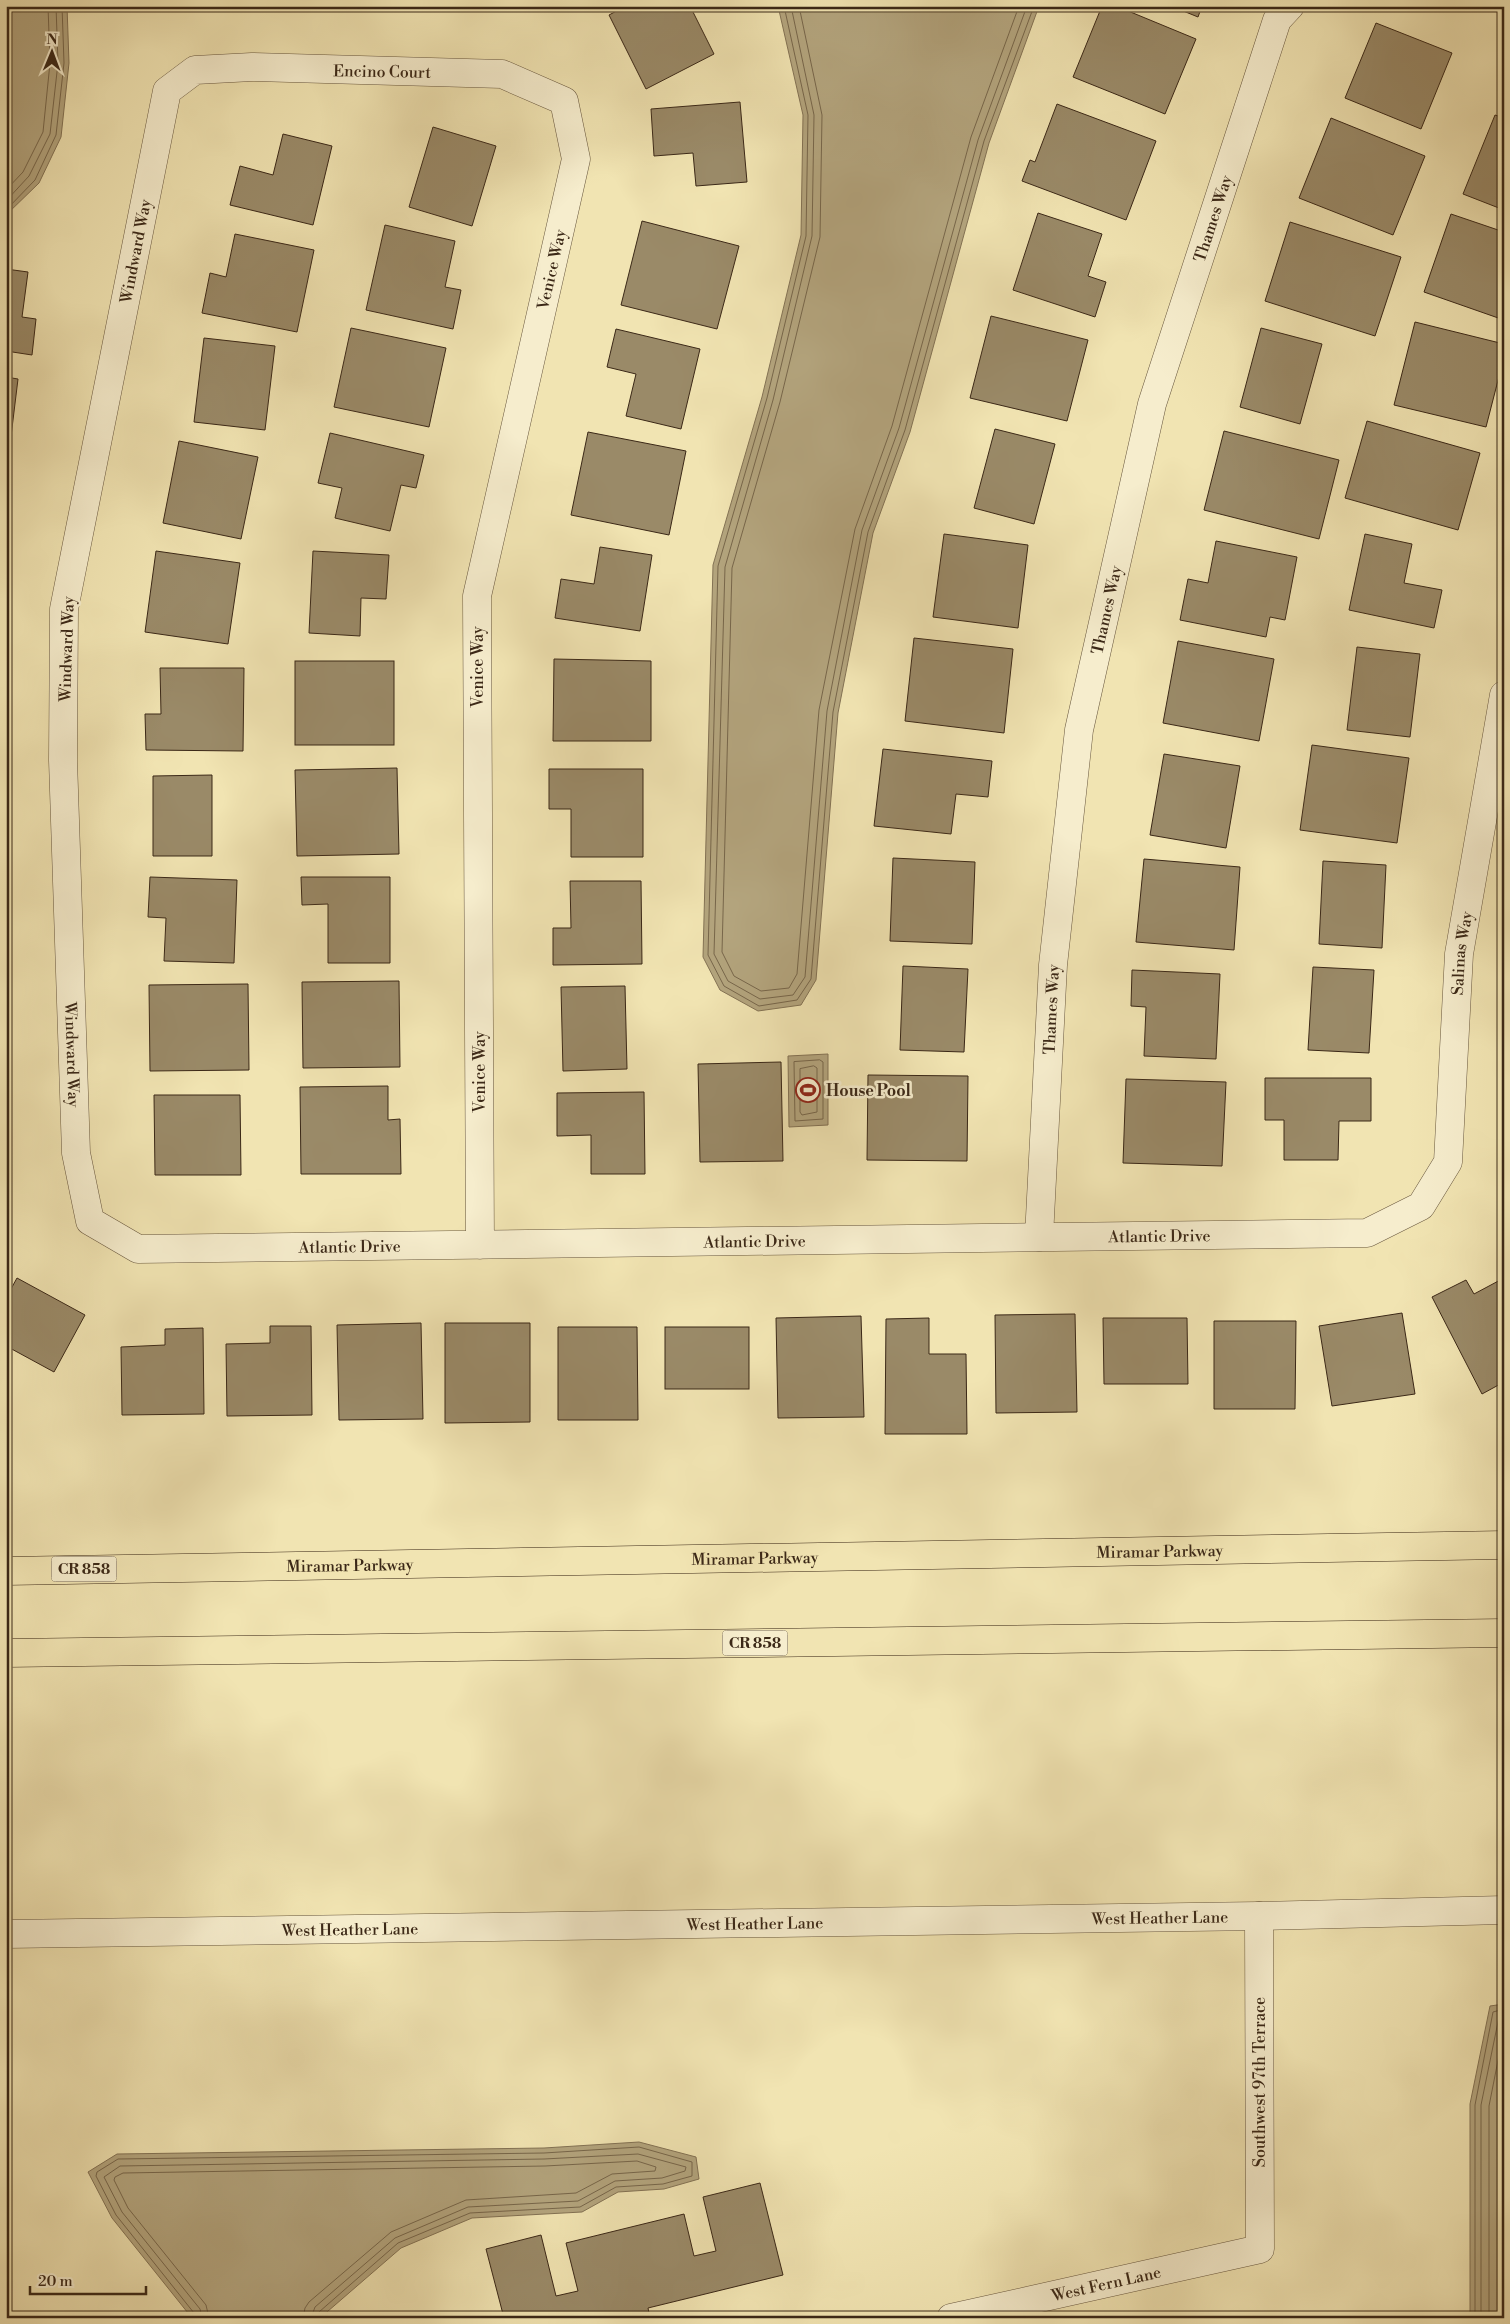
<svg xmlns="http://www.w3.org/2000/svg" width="1510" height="2324" font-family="'Libre Bodoni',serif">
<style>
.water{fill:#b3a47d;stroke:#837254}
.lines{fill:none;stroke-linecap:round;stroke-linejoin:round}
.shore{stroke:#77664a;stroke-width:1}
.building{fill:#9a8a68;stroke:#3b2817}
.minor-casing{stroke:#68573e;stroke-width:29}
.major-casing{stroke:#3b2817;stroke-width:29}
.minor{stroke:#f6edcd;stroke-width:28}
.major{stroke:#f1e4b2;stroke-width:28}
.labels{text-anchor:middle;stroke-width:5;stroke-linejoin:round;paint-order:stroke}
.shield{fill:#f6edcd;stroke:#73634e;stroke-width:1}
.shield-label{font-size:15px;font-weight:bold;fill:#3b2817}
.street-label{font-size:16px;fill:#3b2817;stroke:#f6edcd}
.poi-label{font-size:16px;font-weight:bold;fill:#3b2817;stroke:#f6edcd;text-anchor:start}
</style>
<rect width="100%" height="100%" fill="#f1e4b2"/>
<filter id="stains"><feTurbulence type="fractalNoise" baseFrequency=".004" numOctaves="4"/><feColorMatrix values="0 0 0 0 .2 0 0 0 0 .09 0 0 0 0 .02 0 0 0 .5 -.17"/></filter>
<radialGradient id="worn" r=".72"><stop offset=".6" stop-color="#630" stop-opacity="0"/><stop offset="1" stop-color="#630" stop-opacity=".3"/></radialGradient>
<!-- water -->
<g class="water">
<polygon points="6,6 67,6 69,63 61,137 39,183 6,215"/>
<polygon points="778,6 1039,6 989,143 910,432 873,533 838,713 816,980 801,1005 758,1011 720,990 703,957 713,565 762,397 801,235 803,115"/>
<polygon points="828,1054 828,1125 789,1127 788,1056"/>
<polygon points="1504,2004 1504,2318 1470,2318 1470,2104 1490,2006"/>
<polygon points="639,2142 696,2157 699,2179 664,2189 618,2192 582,2212 472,2218 401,2248 320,2318 192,2318 112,2218 88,2172 117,2154 544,2148"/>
</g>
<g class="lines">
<!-- shore -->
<g class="shore">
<polyline points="784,6 808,115 806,236 767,398 718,566 708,955 724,986 759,1006 797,1000 811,979 833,712 868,532 905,430 984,141 1034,6"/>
<polyline points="791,6 814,115 812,236 773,400 725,567 714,954 728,981 760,999 793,995 805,977 827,711 862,530 899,428 978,140 1027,6"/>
<polyline points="799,6 822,115 820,237 780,402 732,568 722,952 734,976 761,991 789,988 797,974 819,710 855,529 892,426 971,137 1019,6"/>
<polyline points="6,190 23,172 43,132 50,63 48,6"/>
<polyline points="6,201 29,176 50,134 58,63 56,6"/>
<polyline points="6,210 35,180 56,135 64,63 62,6"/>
<polygon points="820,1060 823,1062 823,1119 795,1121 794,1062"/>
<polygon points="814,1066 817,1068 817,1112 802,1115 800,1112 800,1069"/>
<polyline points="196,2318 194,2313 116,2215 96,2176 97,2172 118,2159 544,2153 639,2147 692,2162 692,2176 663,2184 616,2187 580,2207 470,2213 398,2243 319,2312 317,2318"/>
<polyline points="202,2318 200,2309 122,2212 104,2177 120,2166 544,2159 638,2154 686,2167 685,2171 662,2178 615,2181 578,2201 468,2207 395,2238 315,2307 311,2318"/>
<polyline points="209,2318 206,2305 128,2208 114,2180 115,2177 123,2173 545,2166 637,2161 656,2167 655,2171 612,2174 576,2193 466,2200 391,2232 309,2302 305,2308 303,2318"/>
<polyline points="1475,2318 1475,2105 1493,2012 1504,2009"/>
<polyline points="1481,2318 1481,2105 1499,2017 1504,2015"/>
<polyline points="1489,2318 1489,2106 1504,2030"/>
</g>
</g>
<!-- building -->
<g class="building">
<polygon points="626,6 690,6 714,54 646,89 609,15"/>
<polygon points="1102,6 1116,6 1196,39 1165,114 1073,77"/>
<polygon points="1171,6 1202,6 1198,17"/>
<polygon points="1376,23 1452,53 1421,129 1345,98"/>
<polygon points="740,102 747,182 696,186 693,153 654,156 651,109"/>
<polygon points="1057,104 1156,141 1126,220 1022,181 1030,160 1035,162"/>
<polygon points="1495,115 1504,118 1504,210 1463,194"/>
<polygon points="1331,118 1425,156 1393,235 1299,198"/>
<polygon points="433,127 496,146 472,226 409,207"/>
<polygon points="283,134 332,146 313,225 230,205 240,166 273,175"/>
<polygon points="1038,213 1102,234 1088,276 1106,282 1095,317 1013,290"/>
<polygon points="1451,214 1504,232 1504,320 1424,292"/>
<polygon points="642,221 739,246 717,329 621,305"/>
<polygon points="1290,222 1401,257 1375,336 1265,301"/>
<polygon points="385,225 455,241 445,287 461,290 453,329 366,310"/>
<polygon points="235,234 314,250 297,332 202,313 210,273 226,277"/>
<polygon points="6,269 28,272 22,317 36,319 32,355 6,351"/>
<polygon points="991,316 1088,340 1067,421 970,398"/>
<polygon points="1415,322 1504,344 1504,357 1486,427 1394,405"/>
<polygon points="351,328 446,348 429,427 334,407"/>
<polygon points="1261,328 1322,344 1300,424 1240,407"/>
<polygon points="616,329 700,349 681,429 626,416 636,374 607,367"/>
<polygon points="204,338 275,346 265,430 194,422"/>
<polygon points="6,377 18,379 8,461 6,460"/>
<polygon points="1367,421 1480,453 1458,530 1345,498"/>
<polygon points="995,429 1055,444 1034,524 974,508"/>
<polygon points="1224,431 1339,460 1319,539 1204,510"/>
<polygon points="588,432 686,451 669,535 571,515"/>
<polygon points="330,433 424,455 416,488 401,485 390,531 335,518 342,488 318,483"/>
<polygon points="179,441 258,457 241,539 163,523"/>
<polygon points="944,534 1028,545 1018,628 933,617"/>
<polygon points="1365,534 1412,544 1404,583 1442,590 1434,628 1349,610"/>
<polygon points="1216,541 1297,557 1285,620 1270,617 1266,637 1180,620 1188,579 1208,583"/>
<polygon points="600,547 652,555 640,631 555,618 561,579 594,584"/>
<polygon points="156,551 240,563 228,644 145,632"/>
<polygon points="313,551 389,555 386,599 361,598 360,636 309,633"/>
<polygon points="914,638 1013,649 1004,733 905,721"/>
<polygon points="1178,641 1274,659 1259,741 1163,723"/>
<polygon points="1357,647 1420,654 1410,737 1347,730"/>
<polygon points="554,659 651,661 651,741 553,741"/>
<rect x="295" y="661" width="99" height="84"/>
<polygon points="160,668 244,668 243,751 146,750 145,714 161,714"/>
<polygon points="1312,745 1409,758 1397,843 1300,830"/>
<polygon points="883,749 992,761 988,797 956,794 951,834 874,826"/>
<polygon points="1164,754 1240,766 1226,848 1150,835"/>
<polygon points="397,768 399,854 297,856 295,770"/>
<polygon points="549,769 643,769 643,857 571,857 571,809 549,809"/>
<polygon points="212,775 212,856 153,856 153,776"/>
<polygon points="893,858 975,862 972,944 890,941"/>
<polygon points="1144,859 1240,867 1234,950 1136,942"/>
<polygon points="1323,861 1386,865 1382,948 1319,944"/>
<polygon points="150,877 237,880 234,963 164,961 166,918 148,917"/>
<polygon points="301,877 390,877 390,963 328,963 328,904 302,905"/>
<polygon points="570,881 641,881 642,964 553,965 553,928 571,928"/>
<polygon points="903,966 968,969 964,1052 900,1050"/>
<polygon points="1313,967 1374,970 1369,1053 1308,1050"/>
<polygon points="1132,970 1220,974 1216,1059 1144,1056 1146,1007 1131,1006"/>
<polygon points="399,981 400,1067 303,1068 302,982"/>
<polygon points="248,984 249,1070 150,1071 149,985"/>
<polygon points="625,986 627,1069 563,1071 561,987"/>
<polygon points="781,1062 783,1161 700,1162 698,1064"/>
<polygon points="868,1075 968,1076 967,1161 867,1160"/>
<polygon points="1265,1078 1371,1078 1371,1121 1339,1121 1338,1160 1284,1160 1284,1120 1265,1120"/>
<polygon points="1126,1079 1226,1082 1222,1166 1123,1163"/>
<polygon points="388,1086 388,1120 400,1119 401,1174 301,1174 300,1087"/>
<polygon points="644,1092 645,1174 591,1174 591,1135 557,1136 557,1093"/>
<polygon points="154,1095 240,1095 241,1175 155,1175"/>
<polygon points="17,1278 85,1315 54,1372 8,1347 6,1350 6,1298"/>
<polygon points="1504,1278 1504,1382 1482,1394 1432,1297 1466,1280 1474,1294"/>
<polygon points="1402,1313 1415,1394 1332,1406 1319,1326"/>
<polygon points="1075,1314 1077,1412 996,1413 995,1315"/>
<polygon points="861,1316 864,1417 778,1418 776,1318"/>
<polygon points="929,1318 929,1354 966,1354 967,1434 885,1434 886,1319"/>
<polygon points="1103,1318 1187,1318 1188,1384 1104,1384"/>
<polygon points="1214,1321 1296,1321 1295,1409 1214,1409"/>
<polygon points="421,1323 423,1419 339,1420 337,1325"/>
<polygon points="445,1323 530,1323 530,1422 445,1423"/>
<polygon points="270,1326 311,1326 312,1415 227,1416 226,1344 270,1343"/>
<polygon points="558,1327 637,1327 638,1420 558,1420"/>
<rect x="665" y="1327" width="84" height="62"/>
<polygon points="203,1328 204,1414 122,1415 121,1347 165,1345 165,1329"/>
<polygon points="760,2183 783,2275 648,2308 649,2313 630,2318 504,2318 486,2249 541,2235 556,2296 578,2291 566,2243 684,2214 694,2256 716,2251 703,2197"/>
</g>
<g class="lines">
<defs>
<g id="minor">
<path id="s1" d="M 1039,1237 L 1053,965 L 1079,730 L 1152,404 L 1277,20 L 1290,6"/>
<path id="s2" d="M 480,1245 L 477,596 L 576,159 L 564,101 L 502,74 L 252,67 L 195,70 L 167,91 L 64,609 L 63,760 L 76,1153 L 90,1221 L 138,1249 L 1367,1233 L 1421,1206 L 1448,1162 L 1459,954 L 1504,695"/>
<path id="s3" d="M 6,1934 L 1259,1916 L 1504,1910"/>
<path id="s4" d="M 951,2318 L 1260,2249 L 1259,1916"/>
</g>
<g id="major">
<path id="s5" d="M 6,1571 L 1504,1545"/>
<polyline points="6,1653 1504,1633"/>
</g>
</defs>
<!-- minor casing -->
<use href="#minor" class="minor-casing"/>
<!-- major casing -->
<use href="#major" class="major-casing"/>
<!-- minor -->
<use href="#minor" class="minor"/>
<!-- major -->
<use href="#major" class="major"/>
</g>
<!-- icons -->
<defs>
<symbol id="stadium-ring" viewBox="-11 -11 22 22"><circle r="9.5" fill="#f6edcd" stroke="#8f2418" stroke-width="1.5"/><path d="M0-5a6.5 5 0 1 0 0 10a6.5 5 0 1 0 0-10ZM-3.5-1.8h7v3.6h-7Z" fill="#8f2418"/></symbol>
</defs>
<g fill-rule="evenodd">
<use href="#stadium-ring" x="794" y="1076" width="28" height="28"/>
</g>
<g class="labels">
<!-- shield labels -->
<g class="shield">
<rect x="51.5" y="1556.5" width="65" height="25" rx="4"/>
<rect x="722.5" y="1630.5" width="65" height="25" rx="4"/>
</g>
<g class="shield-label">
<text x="84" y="1574">CR 858</text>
<text x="755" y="1648">CR 858</text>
</g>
<!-- street labels -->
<g class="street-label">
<text transform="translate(382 71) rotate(1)" y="6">Encino Court</text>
<text dy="6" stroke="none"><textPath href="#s1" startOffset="1038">Thames Way</textPath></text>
<text transform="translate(135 251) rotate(-79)" y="6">Windward Way</text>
<text dy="6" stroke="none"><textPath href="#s2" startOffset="984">Venice Way</textPath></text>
<text dy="6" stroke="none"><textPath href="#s1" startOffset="632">Thames Way</textPath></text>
<text transform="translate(66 649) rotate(-88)" y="6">Windward Way</text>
<text transform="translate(477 667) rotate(-90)" y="6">Venice Way</text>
<text dy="6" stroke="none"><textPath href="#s2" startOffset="4314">Salinas Way</textPath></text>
<text dy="6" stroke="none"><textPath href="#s1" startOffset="228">Thames Way</textPath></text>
<text dy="6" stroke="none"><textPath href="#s2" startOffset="2540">Windward Way</textPath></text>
<text transform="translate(479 1072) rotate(-90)" y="6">Venice Way</text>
<text dy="6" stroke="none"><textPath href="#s2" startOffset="3785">Atlantic Drive</textPath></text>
<text dy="6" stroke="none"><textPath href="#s2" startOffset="3380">Atlantic Drive</textPath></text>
<text dy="6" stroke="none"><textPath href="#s2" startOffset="2975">Atlantic Drive</textPath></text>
<text dy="6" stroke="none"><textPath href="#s5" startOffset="1154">Miramar Parkway</textPath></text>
<text dy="6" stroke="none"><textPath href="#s5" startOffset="749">Miramar Parkway</textPath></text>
<text dy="6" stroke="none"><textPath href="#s5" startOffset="344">Miramar Parkway</textPath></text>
<text dy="6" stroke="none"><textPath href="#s3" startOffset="1154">West Heather Lane</textPath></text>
<text dy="6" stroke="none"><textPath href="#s3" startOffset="749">West Heather Lane</textPath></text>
<text dy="6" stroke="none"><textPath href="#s3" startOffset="344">West Heather Lane</textPath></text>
<text transform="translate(1259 2082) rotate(-90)" y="6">Southwest 97th Terrace</text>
<text dy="6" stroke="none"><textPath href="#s4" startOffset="159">West Fern Lane</textPath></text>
</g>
<!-- poi labels -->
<g class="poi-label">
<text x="826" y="1096">House Pool</text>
</g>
</g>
<!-- margin -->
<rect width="1510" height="2324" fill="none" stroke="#f1e4b2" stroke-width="25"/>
<rect x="8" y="8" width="1495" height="2309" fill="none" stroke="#3b2817" stroke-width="2.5"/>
<rect x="12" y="12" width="1485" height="2299" fill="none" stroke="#3b2817"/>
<!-- north arrow -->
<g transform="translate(52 52) rotate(1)" stroke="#f6edcd" stroke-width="4" paint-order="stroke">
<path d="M0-4L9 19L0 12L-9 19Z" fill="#3b2817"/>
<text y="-8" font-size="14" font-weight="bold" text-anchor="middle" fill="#3b2817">N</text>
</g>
<!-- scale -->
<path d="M30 2286v8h116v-8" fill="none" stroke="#3b2817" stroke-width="2.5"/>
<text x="38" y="2286" font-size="15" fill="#3b2817" stroke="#f6edcd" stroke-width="4" paint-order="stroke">20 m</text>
<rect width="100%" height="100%" filter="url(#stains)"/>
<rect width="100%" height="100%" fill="url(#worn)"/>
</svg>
